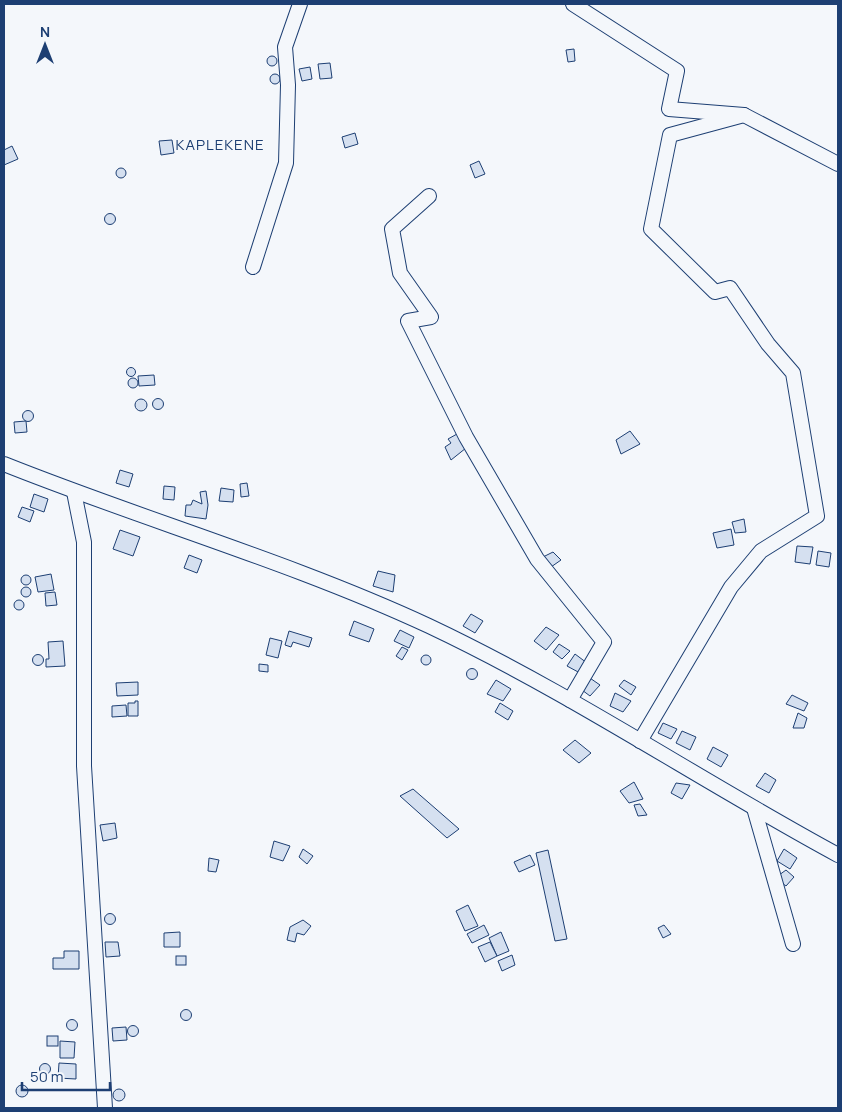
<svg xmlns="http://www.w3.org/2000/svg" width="842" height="1112" font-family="Manrope,sans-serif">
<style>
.building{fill:#d5e0f0;stroke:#1d3f73}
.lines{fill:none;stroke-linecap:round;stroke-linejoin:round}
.minor-casing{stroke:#1d3f73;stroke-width:16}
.minor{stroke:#f4f7fb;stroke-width:14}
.labels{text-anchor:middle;stroke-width:4;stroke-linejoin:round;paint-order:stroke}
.quarter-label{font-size:15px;letter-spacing:1px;fill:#1d3f73;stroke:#f4f7fb}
</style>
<rect width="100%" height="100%" fill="#f4f7fb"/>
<!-- building -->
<g class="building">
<polygon points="574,49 575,61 568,62 566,50"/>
<circle cx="272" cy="61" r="5"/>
<polygon points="330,63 332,78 320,79 318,64"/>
<polygon points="310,67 312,79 302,81 299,69"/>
<circle cx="275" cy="79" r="5"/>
<polygon points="355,133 358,144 345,148 342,137"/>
<polygon points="172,140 174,153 161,155 159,141"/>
<polygon points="12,146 18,159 4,165 4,150"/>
<polygon points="479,161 485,174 475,178 470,165"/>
<circle cx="121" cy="173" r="5"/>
<circle cx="110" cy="219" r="5.5"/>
<circle cx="131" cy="372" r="4.5"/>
<polygon points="154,375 155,385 139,386 138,376"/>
<circle cx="133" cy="383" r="5"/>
<circle cx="158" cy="404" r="5.5"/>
<circle cx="141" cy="405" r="6"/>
<circle cx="28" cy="416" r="5.5"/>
<polygon points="26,421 27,432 15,433 14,422"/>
<polygon points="630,431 640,444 621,454 616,440"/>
<polygon points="457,434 466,448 451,460 445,447 451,443 448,439"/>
<polygon points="120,470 133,474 129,487 116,483"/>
<polygon points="247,483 249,496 241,497 240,484"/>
<polygon points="164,486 175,487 174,500 163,499"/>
<polygon points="221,488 234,490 233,502 219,501"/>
<polygon points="206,491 208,505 206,519 185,516 186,505 191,505 193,500 202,504 200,492"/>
<polygon points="34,494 48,499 44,512 30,507"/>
<polygon points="22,507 34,511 30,522 18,517"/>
<polygon points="744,519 746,532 735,533 732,522"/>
<polygon points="731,529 734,545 717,548 713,533"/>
<polygon points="120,530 140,537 133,556 113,549"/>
<polygon points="797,546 813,547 810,564 795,562"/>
<polygon points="818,551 831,553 829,567 816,565"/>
<polygon points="553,552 561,560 551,567 543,557"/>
<polygon points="189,555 202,560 197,573 184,568"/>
<polygon points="378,571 395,575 393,592 373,586"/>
<polygon points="51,574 54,590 38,592 35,577"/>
<circle cx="26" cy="580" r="5"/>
<circle cx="26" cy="592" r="5"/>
<polygon points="55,592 57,605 46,606 45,593"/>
<circle cx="19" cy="605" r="5"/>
<polygon points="471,614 483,621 475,633 463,626"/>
<polygon points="354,621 374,629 369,642 349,635"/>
<polygon points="546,627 559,635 546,650 534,641"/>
<polygon points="400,630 414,637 409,648 394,641"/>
<polygon points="289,631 312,638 309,647 293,642 291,647 285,645"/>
<polygon points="270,638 282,641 278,658 266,655"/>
<polygon points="63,641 65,666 46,667 46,659 49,659 48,642"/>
<polygon points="559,644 570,651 562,659 553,652"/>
<polygon points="402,647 408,650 402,660 396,656"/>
<polygon points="575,654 587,663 580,673 567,666"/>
<circle cx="38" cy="660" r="5.5"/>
<circle cx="426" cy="660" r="5"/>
<polygon points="259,664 268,665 268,672 259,671"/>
<circle cx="472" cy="674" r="5.5"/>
<polygon points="587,676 600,685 590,696 578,687"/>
<polygon points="496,680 511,689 503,701 487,694"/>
<polygon points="624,680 636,687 631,695 619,686"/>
<polygon points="138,682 138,695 117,696 116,683"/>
<polygon points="615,693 631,701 623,712 610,706"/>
<polygon points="792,695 808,703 804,711 786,704"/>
<polygon points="135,701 138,701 138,716 128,716 128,703 135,703"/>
<polygon points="500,703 513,711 508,720 495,712"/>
<polygon points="126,705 127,716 112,717 112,706"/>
<polygon points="798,713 807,718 804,728 793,728"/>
<polygon points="663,723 677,729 671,739 658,733"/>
<polygon points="682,731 696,737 690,750 676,743"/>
<polygon points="575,740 591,753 579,763 563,750"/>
<polygon points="713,747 728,755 721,767 707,759"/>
<polygon points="765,773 776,780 769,793 756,786"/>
<polygon points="634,782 643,799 629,803 620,791"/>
<polygon points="676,783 690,785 682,799 671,793"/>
<polygon points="413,789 459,829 447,838 400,796"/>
<polygon points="640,804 647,815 638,816 634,805"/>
<polygon points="115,823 117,838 103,841 100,825"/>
<polygon points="274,841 290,846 283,861 270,857"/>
<polygon points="303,849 313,856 307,864 299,857"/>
<polygon points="784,849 797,858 790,869 777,861"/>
<polygon points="548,850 567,939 555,941 536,853"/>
<polygon points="530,855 535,865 519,872 514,862"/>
<polygon points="209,858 219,860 216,872 208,871"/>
<polygon points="786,870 794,877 786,886 775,878"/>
<polygon points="468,905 478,926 465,931 456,911"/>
<circle cx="110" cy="919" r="5.5"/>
<polygon points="303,920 311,926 304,935 297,933 295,942 287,940 290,927"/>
<polygon points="484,925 489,935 472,943 467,934"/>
<polygon points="664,925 671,934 663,938 658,928"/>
<polygon points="180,932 180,947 164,947 164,933"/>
<polygon points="501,932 509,951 497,956 489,938"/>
<polygon points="105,942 118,942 120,956 106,957"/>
<polygon points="490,942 497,956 485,962 478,947"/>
<polygon points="64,951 79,951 79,969 53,969 53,958 64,958"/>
<polygon points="512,955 515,965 502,971 498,961"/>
<rect x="176" y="956" width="10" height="9"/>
<circle cx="186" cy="1015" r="5.5"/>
<circle cx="72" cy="1025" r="5.5"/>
<circle cx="133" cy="1031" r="5.5"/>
<polygon points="126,1027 127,1040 113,1041 112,1028"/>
<rect x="47" y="1036" width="11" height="10"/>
<polygon points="60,1041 75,1042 74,1058 60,1058"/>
<polygon points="59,1063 76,1064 76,1079 58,1078"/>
<circle cx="45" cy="1069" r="5.5"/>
<circle cx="22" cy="1091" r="6"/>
<circle cx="119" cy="1095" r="6"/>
</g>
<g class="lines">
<defs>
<g id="minor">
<polyline points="573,4 677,71 669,109 744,115 838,164"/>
<polyline points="429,196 392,229 400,273 431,317 408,321 466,437 537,559 604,642 570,700"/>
<polyline points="253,267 286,163 288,85 285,47 300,4"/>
<path d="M 4,464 C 144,520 291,562 429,626 C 571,693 701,781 838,855"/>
<polyline points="74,492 84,542 84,766 105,1108"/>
<polyline points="640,741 731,587 761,551 817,516 793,373 768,344 730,288 715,292 651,229 670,135 744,115"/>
<polyline points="754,808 793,944"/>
</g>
</defs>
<!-- minor casing -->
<use href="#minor" class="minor-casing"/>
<!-- minor -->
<use href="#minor" class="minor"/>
</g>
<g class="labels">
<!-- quarter labels -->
<g class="quarter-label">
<text x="220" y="150">KAPLEKENE</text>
</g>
</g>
<!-- border -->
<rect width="842" height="1112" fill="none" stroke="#1d3f73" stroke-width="10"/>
<!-- north arrow -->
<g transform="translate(45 45)" stroke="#f4f7fb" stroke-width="4" paint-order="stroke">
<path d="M0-4L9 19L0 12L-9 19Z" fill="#1d3f73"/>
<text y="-8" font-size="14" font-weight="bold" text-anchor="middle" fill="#1d3f73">N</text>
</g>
<!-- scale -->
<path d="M22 1082v8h88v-8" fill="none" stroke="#1d3f73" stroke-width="2.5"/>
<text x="30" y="1082" font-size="15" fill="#1d3f73" stroke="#f4f7fb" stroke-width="4" paint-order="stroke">50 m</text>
</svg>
